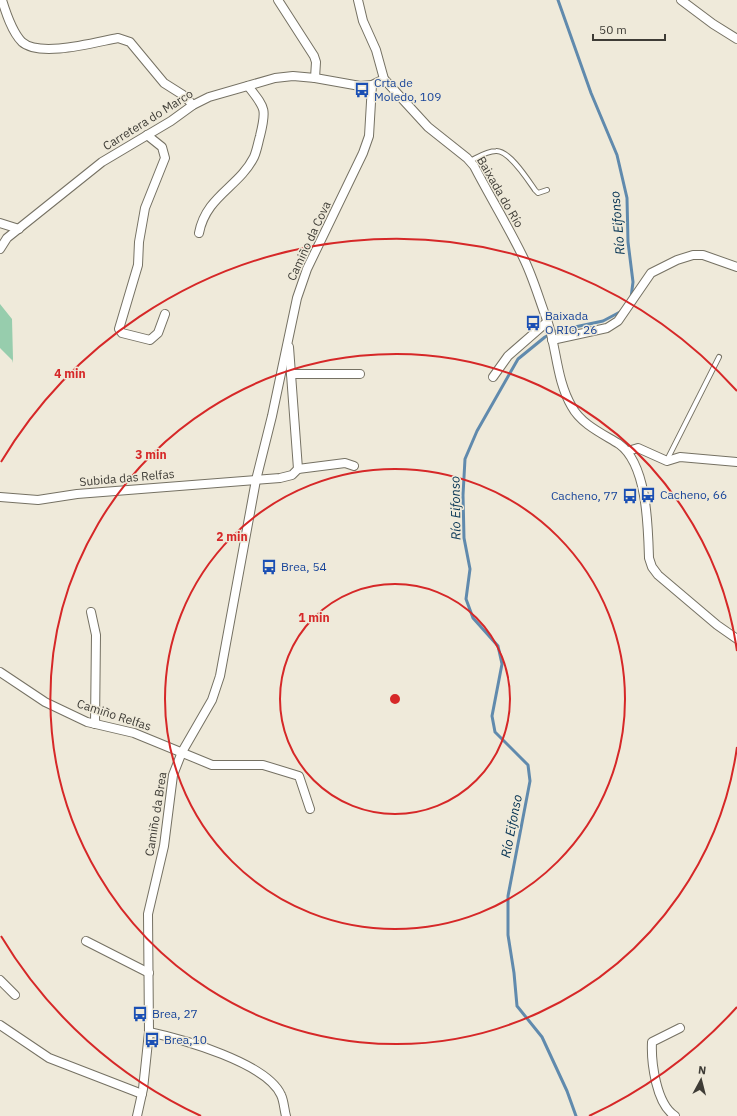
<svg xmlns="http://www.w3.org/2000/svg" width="737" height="1116" font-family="'IBM Plex Sans',sans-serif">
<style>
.green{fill:#97cdad}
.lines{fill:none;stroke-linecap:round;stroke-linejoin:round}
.stream{stroke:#608aad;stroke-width:3}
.lane-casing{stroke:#757163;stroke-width:6}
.street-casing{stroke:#757163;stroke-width:10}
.lane{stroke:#fff;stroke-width:4}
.street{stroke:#fff;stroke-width:8}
.ring{fill:none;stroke:#d62828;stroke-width:2}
.labels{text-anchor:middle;stroke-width:3;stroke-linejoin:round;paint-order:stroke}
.transit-label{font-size:12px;fill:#164399;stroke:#efeada;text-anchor:start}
.street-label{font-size:12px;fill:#3e3c36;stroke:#efeada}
.water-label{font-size:13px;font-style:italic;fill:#003051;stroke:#efeada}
.centre{fill:#d62828;stroke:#efeada;stroke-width:2}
.ring-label{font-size:12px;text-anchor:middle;font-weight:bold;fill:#d62828;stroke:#efeada;stroke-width:3;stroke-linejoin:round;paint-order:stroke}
</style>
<rect width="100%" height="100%" fill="#efeada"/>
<!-- green -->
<polygon class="green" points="0,304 12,319 13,359 12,363 12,360 0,348"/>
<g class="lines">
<!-- stream -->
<g class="stream">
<polyline points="558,0 591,93 617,155 627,198 628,242 633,282 631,298"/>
<polyline points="576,1116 567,1091 542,1037 517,1006 514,973 508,935 508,896 530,781 528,765 495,732 492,716 502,664 498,646 473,618 466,599 470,569 464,538 463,495 465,459 477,431 518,359 545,337 556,331 603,321 620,312"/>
</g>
<defs>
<g id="lane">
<path d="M 470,161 C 478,157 487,151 496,151 C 509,150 528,180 535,190 L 538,193 L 547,190"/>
<polyline points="667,460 719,357"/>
</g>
<g id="street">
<path d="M 2,0 C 6,13 12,32 22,42 C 40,58 96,42 118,38 L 130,42 L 164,83 L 183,95 L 193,105"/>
<polyline points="278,0 314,56 316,62 315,78"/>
<path d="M 358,0 L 363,21 L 376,50 L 384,79 L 428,127 L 467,158 L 474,166 C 490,197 508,226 523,257 C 533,277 539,299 547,320 C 557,348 556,380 572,407 C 581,424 603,434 619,444 C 647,464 648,525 649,558 L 652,567 L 658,575 L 717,625 L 737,639"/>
<polyline points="681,0 713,24 737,39"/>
<polyline points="147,135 162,147 165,158 145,208 139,242 138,265 119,329 122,333 150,340 158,333 165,314"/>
<polyline points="0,223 19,229"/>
<path d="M 199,233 C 206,196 239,187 254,157 C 257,150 258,143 260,136 C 267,108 265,108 248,86"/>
<polyline points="0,249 7,238 102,162 171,121 193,105 209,97 275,78 293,76 315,78 360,86 372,85 384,79"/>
<polyline points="552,340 607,328 618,321 651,273 677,260 693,255 703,255 737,267"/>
<polyline points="289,347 298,469"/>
<polyline points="291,374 360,374"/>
<polyline points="493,377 508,356 547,322"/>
<polyline points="628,451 638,448 667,461 680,457 737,462"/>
<polyline points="0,497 38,500 77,494 280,478 292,475 298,469 345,463 354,466"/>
<polyline points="91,612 96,635 95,724"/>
<polyline points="0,672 45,702 87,722 134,733 212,765 263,765 299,776 310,809"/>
<polyline points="86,941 149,973"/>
<polyline points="0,980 15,995"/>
<polyline points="0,1025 49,1058 142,1094"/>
<path d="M 149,1032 C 182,1039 267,1063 281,1095 C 284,1101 284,1109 286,1116"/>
<polyline points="137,1116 143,1089 149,1032 148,914 164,846 173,775 182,752 212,700 220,676 256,480 272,416 297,298 307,269 363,153 369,136 372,85"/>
<path d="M 675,1116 C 656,1104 651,1062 652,1042 L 680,1028"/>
</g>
</defs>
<!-- lane casing -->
<use href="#lane" class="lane-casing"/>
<!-- street casing -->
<use href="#street" class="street-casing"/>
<!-- lane -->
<use href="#lane" class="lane"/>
<!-- street -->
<use href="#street" class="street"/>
</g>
<!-- distance rings -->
<g class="ring">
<circle cx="395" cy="699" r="115"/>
<circle cx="395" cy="699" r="230"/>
<path d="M737 747A345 345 0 1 1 737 651"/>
<path d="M737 1007A460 460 0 0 1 589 1116M201 1116A460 460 0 0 1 1 936M1 462A460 460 0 0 1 737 391"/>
</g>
<!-- icons -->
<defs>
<symbol id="bus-bare" viewBox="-9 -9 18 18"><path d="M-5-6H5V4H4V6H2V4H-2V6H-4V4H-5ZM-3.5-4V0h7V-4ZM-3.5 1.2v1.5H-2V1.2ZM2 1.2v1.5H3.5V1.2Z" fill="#1a4fb4" stroke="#efeada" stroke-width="2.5" paint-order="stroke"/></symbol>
</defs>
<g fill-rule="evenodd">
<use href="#bus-bare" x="351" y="79" width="22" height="22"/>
<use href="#bus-bare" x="522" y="312" width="22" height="22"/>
<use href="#bus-bare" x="637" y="484" width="22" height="22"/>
<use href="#bus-bare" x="619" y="485" width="22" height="22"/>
<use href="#bus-bare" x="258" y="556" width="22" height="22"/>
<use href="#bus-bare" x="129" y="1003" width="22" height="22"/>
<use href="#bus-bare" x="141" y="1029" width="22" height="22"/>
</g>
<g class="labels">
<!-- transit labels -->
<g class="transit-label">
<text x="374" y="87">Crta de<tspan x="374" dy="14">Moledo, 109</tspan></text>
<text x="545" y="320">Baixada<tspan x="545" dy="14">O RIO, 26</tspan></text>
<text x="660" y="499">Cacheno, 66</text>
<text x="618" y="500" text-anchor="end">Cacheno, 77</text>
<text x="281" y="571">Brea, 54</text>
<text x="152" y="1018">Brea, 27</text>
<text x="164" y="1044">Brea,10</text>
</g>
<!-- street labels -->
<g class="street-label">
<text transform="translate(148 120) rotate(-32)" y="4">Carretera do Marco</text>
<text transform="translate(500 192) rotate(60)" y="4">Baixada do Río</text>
<text transform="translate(309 241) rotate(-65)" y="4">Camiño da Cova</text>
<text transform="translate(127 478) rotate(-5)" y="4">Subida das Relfas</text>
<text transform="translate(114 715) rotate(18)" y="4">Camiño Relfas</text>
<text transform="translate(156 814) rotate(-81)" y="4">Camiño da Brea</text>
</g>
<!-- water labels -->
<g class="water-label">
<text transform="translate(617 223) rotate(-95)" y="5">Río Eifonso</text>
<text transform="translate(455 508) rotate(-91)" y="5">Río Eifonso</text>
<text transform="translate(511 826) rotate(-79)" y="5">Río Eifonso</text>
</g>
</g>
<circle cx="395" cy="699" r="6" class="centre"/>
<g class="ring-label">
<text x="70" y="378">4 min</text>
<text x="151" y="459">3 min</text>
<text x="232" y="541">2 min</text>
<text x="314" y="622">1 min</text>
</g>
<!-- north arrow -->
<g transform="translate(701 1080) rotate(7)" stroke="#efeada" stroke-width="3" paint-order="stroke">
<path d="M0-3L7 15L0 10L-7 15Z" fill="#3e3c36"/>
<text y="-6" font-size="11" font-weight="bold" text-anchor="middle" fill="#3e3c36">N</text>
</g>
<!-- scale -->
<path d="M593 34v6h72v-6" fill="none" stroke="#3e3c36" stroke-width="2"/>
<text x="599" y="34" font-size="12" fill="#3e3c36" stroke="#efeada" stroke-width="3" paint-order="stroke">50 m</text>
</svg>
